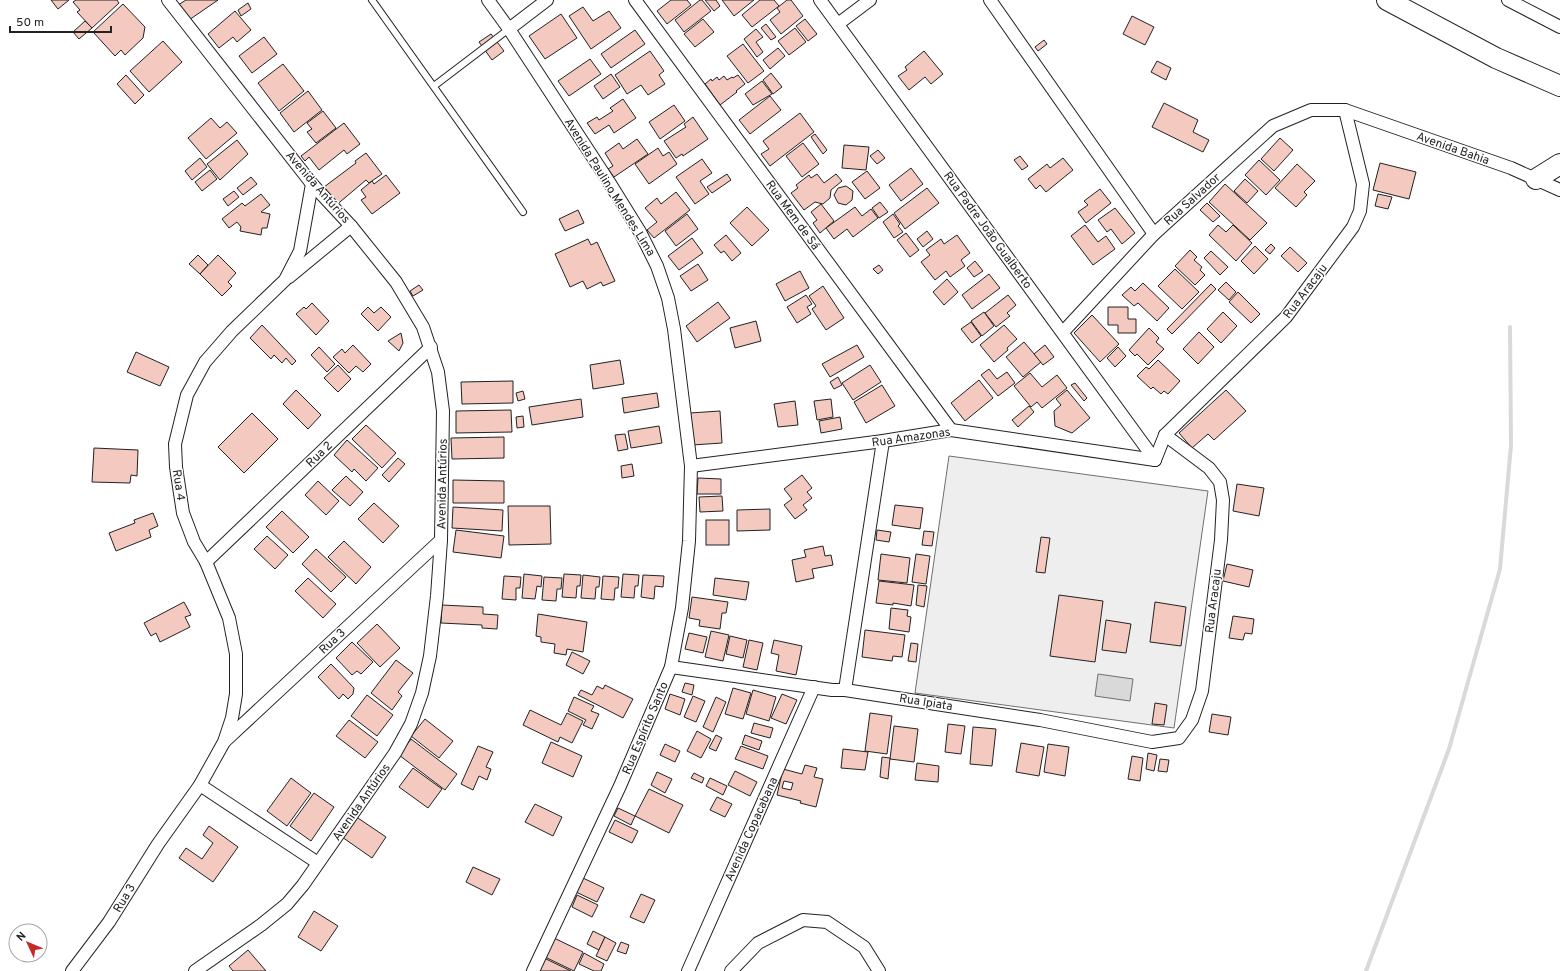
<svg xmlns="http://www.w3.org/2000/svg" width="1560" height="971" font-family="Overpass,sans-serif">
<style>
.green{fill:#eee;stroke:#6f6f6f}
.water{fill:#d9d9d9;stroke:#6f6f6f}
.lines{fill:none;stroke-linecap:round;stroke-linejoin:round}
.stream{stroke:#d9d9d9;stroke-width:4}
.building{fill:#f3c9c0;stroke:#222;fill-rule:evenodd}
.service-casing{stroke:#222;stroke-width:8}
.minor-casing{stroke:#222;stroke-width:14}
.trunk-casing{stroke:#222;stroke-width:22}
.service{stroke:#fff;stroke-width:6}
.minor{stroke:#fff;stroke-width:12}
.trunk{stroke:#fff;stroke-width:20}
.labels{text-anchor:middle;stroke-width:3;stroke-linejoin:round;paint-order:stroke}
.street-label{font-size:12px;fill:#222;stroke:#fff}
</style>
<rect width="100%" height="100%" fill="#fff"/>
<!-- green -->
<polygon class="green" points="949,456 1208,491 1174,728 915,693"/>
<!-- water -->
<polygon class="water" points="1098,674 1133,679 1130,701 1095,696"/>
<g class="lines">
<!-- stream -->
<polyline class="stream" points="1366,971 1449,749 1500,569 1511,445 1510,327"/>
</g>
<!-- building -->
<g class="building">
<polygon points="51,0 69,0 58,9"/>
<polygon points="76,0 117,0 119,3 92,28 77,12 80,10 73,2"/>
<polygon points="186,0 218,0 189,20 178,5"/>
<polygon points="671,0 687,0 691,5 667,24 657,11"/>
<polygon points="700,0 702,0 711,11 684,32 675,20"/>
<polygon points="705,0 716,0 720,6 714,11"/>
<polygon points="722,0 754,0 734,16"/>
<polygon points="760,0 774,0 779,6 752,27 742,15"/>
<polygon points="787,0 791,0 803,16 781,34 770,20 780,12 777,8"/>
<polygon points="248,3 251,9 241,16 238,10"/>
<polygon points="123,4 145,27 143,38 125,55 121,50 115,56 93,32"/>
<polygon points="583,7 593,21 609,11 621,28 591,49 569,16"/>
<polygon points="235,11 251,30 237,42 233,37 219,48 208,34"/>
<polygon points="561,14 577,38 545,59 529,36"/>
<polygon points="1132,16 1154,27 1145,45 1123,34"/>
<polygon points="703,19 714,32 695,47 684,34"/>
<polygon points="805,19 817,34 808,41 796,26"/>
<polygon points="85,21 92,28 79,39 73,32"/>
<polygon points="766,24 776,37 771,40 761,28"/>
<polygon points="795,28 806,42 789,55 778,41"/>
<polygon points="756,29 763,37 756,42 763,52 757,57 744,39"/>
<polygon points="635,30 645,44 611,68 601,54"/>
<polygon points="491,34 504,51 492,60 479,42"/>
<polygon points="264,37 277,54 252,73 239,56"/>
<polygon points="1044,40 1047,44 1038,51 1035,47"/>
<polygon points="163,41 182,62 149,92 130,71"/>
<polygon points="743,44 764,71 748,83 727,56"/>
<polygon points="778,48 785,56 770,69 763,60"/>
<polygon points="650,51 664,71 659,75 665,84 648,95 641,85 627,94 615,75"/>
<polygon points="924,51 943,74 931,84 925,77 909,90 898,76 907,70 905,67"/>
<polygon points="590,59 601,74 569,96 558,81"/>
<polygon points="1157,61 1171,68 1166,80 1151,72"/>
<polygon points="283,64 304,91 279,111 258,83"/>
<polygon points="771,73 782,87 773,94 763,80"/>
<polygon points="611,74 620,87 603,99 594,86"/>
<polygon points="126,75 144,95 135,104 117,84"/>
<polygon points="738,75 745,84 736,91 737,92 720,105 705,84 711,79 712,81 717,77 719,80 724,76 727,80 732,77 733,78"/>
<polygon points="762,81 772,94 753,105 745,94"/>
<polygon points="308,91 322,110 294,132 280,113"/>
<polygon points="770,96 781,110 750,134 739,120"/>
<polygon points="623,99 636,118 614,133 609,125 595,134 587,123 597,117 599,120 613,111 610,108"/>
<polygon points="1164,103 1198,120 1193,132 1209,140 1203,152 1152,127"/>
<polygon points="674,105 685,121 660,139 649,122"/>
<polygon points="323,111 336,128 316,143 307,132 312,129 307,123"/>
<polygon points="800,113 814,132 770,166 761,154 769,149 763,141"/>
<polygon points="693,117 708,139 683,156 682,154 676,158 664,141 686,127 684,124"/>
<polygon points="211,118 220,128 227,122 237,133 206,159 188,138"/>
<polygon points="344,123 360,144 347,154 344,150 319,170 309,157 305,161 301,156"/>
<polygon points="815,134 827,150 823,154 811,137"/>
<polygon points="1280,138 1293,150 1274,171 1261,159"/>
<polygon points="637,139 648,154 614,177 608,169 613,166 605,153 619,143 623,149"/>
<polygon points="237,140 248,154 220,180 207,164"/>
<polygon points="803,143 819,164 802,177 786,156"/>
<polygon points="844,145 869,147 866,170 842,168"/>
<polygon points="658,148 663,156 669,152 677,164 649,184 635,164"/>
<polygon points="878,150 885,158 877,164 870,156"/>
<polygon points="366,153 382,174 369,183 366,180 334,207 323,193 327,190 324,187 356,163 355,161"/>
<polygon points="1020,156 1028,166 1022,170 1014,160"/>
<polygon points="200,158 207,167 192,180 185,171"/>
<polygon points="1063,158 1073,170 1046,192 1040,185 1036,189 1028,179 1047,164 1050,168"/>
<polygon points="702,159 712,173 700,181 709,194 695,204 676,177"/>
<polygon points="1259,160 1280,180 1266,195 1245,175"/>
<polygon points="1380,163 1416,172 1409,199 1373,190"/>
<polygon points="1297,164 1315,181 1304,192 1307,195 1296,207 1275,188"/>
<polygon points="911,168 923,184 901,201 889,185"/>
<polygon points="210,170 217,179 202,191 195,182"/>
<polygon points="867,171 880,188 865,199 852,182"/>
<polygon points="727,174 731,180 712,193 707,187"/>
<polygon points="817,174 824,183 836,174 842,181 831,190 830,198 823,204 815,202 804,210 791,193 798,188 796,185 809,175 811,178"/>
<polygon points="386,175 400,193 372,214 361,200 366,197 361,190 372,181 374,184"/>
<polygon points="251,177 257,184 243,195 237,188"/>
<polygon points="1245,179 1258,191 1247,203 1234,191"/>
<polygon points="1225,184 1267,223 1250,240 1209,202"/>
<polygon points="846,186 853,191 852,200 846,205 838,203 834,195 838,188"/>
<polygon points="927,188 939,203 905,229 894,213"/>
<polygon points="1100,189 1111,203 1086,223 1078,212 1088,205 1084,201"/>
<polygon points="234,191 239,197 228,206 223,199"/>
<polygon points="676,192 690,210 654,238 647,230 657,222 645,208 657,198 661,204"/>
<polygon points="261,194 270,205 261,212 270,214 267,228 262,228 261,235 240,231 241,227 237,222 229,228 222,219 242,203 245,206"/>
<polygon points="1378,194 1392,197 1388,209 1375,206"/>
<polygon points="880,202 888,212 879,218 872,208"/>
<polygon points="1207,203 1220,216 1213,222 1200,210"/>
<polygon points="821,204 834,221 820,233 813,223 817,220 811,212"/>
<polygon points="747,207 769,230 752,246 730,223"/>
<polygon points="855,207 862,216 871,209 878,218 853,237 847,229 834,239 826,228"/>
<polygon points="1115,208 1135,233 1122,244 1111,229 1107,232 1098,220"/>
<polygon points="578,210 584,223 565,231 559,219"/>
<polygon points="687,214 698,229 676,246 665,231"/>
<polygon points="893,214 900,224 898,226 903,232 894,238 883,222"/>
<polygon points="1085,225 1098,242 1106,236 1115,249 1093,265 1071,236"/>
<polygon points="1218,225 1226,232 1233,225 1252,243 1236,261 1209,235"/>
<polygon points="927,231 933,239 923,247 917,239"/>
<polygon points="906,233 919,250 910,257 897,240"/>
<polygon points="726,235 741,253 732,261 724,251 721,253 714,245"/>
<polygon points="957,235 970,253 961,260 965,266 950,277 946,271 935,280 921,262 930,255 926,250 941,239 944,244"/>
<polygon points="692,238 703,253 679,270 668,256"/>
<polygon points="588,239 591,245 597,242 615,281 603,286 601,282 587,289 583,281 570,287 555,254"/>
<polygon points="1271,244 1275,248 1270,254 1265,250"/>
<polygon points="1255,246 1268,259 1254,274 1241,261"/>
<polygon points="1290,247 1307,263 1298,272 1281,256"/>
<polygon points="1190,250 1197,257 1194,260 1202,267 1200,270 1205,275 1195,285 1175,266"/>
<polygon points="1211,251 1228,267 1220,275 1204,258"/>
<polygon points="198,255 208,265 200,274 189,264"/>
<polygon points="218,255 236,273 228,282 232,286 222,296 200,274"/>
<polygon points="975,261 983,271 974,277 967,268"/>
<polygon points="698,264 708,280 691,291 680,276"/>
<polygon points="879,265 883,270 878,274 873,269"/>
<polygon points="1175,269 1199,292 1182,309 1158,286"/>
<polygon points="800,271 809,288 785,301 776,284"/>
<polygon points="989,274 1000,288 972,309 962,295"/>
<polygon points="947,279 958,292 944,305 933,292"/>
<polygon points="1226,282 1236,292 1229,300 1218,290"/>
<polygon points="1143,283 1169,308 1157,321 1138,303 1134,306 1122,295 1131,287 1135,291"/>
<polygon points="1211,284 1216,289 1172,334 1167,329"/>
<polygon points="419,285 423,290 413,296 410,291"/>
<polygon points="823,286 844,318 826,330 812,309 816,306 809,296"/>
<polygon points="1238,292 1260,314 1251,323 1229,302"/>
<polygon points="806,295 812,304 807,307 811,314 797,323 787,307"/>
<polygon points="1008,295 1016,305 1007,313 1010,316 996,327 985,313"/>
<polygon points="718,302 730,318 697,342 686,326"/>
<polygon points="312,303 329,321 316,335 296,314 304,307 306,309"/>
<polygon points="368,307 374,313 381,307 391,317 378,331 361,314"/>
<polygon points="1108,307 1128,307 1128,319 1136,319 1136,333 1118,333 1118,325 1108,325"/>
<polygon points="984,312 994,326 982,336 971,321"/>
<polygon points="1223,312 1237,326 1221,343 1207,329"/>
<polygon points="1092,315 1119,344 1100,362 1074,333"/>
<polygon points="756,321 761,341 735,348 730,328"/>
<polygon points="971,322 981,336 972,343 961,329"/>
<polygon points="262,325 296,361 292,365 286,358 282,363 274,355 271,359 250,338"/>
<polygon points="1004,325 1017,339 1007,348 1008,350 994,362 980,345"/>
<polygon points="1149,328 1159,338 1156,342 1164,349 1148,365 1137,354 1135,356 1129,350"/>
<polygon points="1199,332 1214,347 1198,364 1183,349"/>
<polygon points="401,333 403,343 399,351 388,341"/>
<polygon points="1024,342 1041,362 1023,377 1006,357"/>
<polygon points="353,345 371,364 363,372 356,366 349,373 333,357 342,349 345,353"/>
<polygon points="857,345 864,357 830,377 822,364"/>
<polygon points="1045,345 1054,357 1043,365 1034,354"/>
<polygon points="319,347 335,364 327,372 311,355"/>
<polygon points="1118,347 1126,356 1115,367 1107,358"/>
<polygon points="136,352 169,367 160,386 127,372"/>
<polygon points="620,360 624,384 593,389 590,365"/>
<polygon points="1158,360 1180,381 1168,394 1164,391 1161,394 1153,387 1151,389 1137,376 1146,367 1149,369"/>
<polygon points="338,365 351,379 338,392 324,378"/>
<polygon points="870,365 881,382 853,400 842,383"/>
<polygon points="989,369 997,379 1007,372 1015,383 998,396 981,375"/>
<polygon points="1030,373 1042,387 1057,375 1067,388 1042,408 1037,402 1031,407 1014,386"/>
<polygon points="838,377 842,385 834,389 830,382"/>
<polygon points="979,380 993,398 965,421 951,403"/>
<polygon points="513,381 513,403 462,404 461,382"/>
<polygon points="1075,383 1087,398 1084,401 1071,385"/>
<polygon points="882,385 895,406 866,423 854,402"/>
<polygon points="296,390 321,415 308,429 283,404"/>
<polygon points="1067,390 1090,418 1072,433 1055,426 1054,411 1061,405 1056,399"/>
<polygon points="1226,390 1246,411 1214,440 1208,434 1192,448 1179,433"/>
<polygon points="523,391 525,399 518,401 516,393"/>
<polygon points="657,393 659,407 624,413 622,398"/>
<polygon points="581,399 583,417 532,425 529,407"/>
<polygon points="831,399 833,417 817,420 814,401"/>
<polygon points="795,401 798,425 778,427 774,404"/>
<polygon points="1029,406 1034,412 1018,427 1012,420"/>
<polygon points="511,410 512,432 456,433 456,411"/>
<polygon points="720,411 722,443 692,445 690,413"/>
<polygon points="252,413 278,439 244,473 218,447"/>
<polygon points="523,416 524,427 517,428 516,417"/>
<polygon points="840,417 842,429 821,433 819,421"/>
<polygon points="366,425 396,453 382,468 352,439"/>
<polygon points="659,426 662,443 631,448 628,431"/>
<polygon points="625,434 628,449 618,451 615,435"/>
<polygon points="504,437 504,458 452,459 451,438"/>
<polygon points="347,440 378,468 366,481 354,469 352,472 334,455"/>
<polygon points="94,448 138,450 137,476 131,475 130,483 92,482"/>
<polygon points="398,458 405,464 389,482 382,475"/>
<polygon points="632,464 634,476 622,478 621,466"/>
<polygon points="802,475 812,488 807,492 812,498 803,505 807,510 795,519 784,505 792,499 784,489"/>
<polygon points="346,476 363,492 350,506 332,490"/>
<polygon points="698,478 721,479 721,494 697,494"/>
<polygon points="453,480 504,481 504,503 453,503"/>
<polygon points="318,481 339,501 326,515 305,495"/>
<polygon points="1237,484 1264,488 1259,516 1233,511"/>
<polygon points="722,496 723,511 700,512 699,497"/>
<polygon points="374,503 399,526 383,543 358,519"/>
<polygon points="895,505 923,508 920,529 892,525"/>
<polygon points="508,506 550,506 551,544 509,545"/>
<polygon points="453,507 503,510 502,531 452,528"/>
<polygon points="770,509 770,530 737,531 737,510"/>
<polygon points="282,511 309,537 293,553 266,527"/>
<polygon points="153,513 158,526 149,530 151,537 116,551 109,533 135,523 134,520"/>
<rect x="706" y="520" width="23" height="25"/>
<polygon points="456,530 504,536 501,558 453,552"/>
<polygon points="877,530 891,532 889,542 876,540"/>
<polygon points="924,531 934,532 932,546 922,545"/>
<polygon points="267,536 288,555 275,569 254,549"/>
<polygon points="1041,537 1050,538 1045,573 1036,572"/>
<polygon points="344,541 371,567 356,584 328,557"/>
<polygon points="823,546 825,556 831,555 833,565 812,569 814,578 796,582 792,560 806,557 804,550"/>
<polygon points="316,549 346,577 331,592 302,564"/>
<polygon points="881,554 910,558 907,583 878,580"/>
<polygon points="916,554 930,556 926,584 912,582"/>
<polygon points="1227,564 1253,570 1249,587 1223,581"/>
<polygon points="524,574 542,576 541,587 537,586 535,599 522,598"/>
<polygon points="564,574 581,575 580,586 577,586 576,598 562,597"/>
<polygon points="623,574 639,575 638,586 635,586 634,598 621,597"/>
<polygon points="583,575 600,577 599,587 596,587 595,599 581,598"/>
<polygon points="643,575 664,576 663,587 655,586 654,599 641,597"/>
<polygon points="504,576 521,577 520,588 516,588 516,600 502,599"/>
<polygon points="603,576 619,577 618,588 615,588 614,600 601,599"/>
<polygon points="544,577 562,578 561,589 557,589 556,601 542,600"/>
<polygon points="308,578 336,604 323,618 295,591"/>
<polygon points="715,578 749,582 746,600 713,595"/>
<polygon points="879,581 914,585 911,606 893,603 893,605 876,603"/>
<polygon points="918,585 927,586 924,607 916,605"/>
<polygon points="1059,595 1103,601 1095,662 1050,656"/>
<polygon points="692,597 728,602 726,613 722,613 720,629 699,626 700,620 689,618"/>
<polygon points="184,602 191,615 185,617 190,627 160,642 156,633 151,636 144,623"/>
<polygon points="1155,602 1186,607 1181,646 1150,642"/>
<polygon points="442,605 483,607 483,614 498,615 497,629 482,628 482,625 441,623"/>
<polygon points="891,608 908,610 907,616 911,617 909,632 889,629"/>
<polygon points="538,614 587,622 583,652 567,649 566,655 554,653 555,644 541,642 541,637 536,636"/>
<polygon points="1233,616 1254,619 1252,634 1245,633 1243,640 1229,638"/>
<polygon points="1106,620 1131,624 1126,653 1102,650"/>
<polygon points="377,624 400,648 380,667 357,643"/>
<polygon points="865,630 905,635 902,657 893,656 892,661 862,657"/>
<polygon points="711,631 729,635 723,661 705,657"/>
<polygon points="689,633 707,637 703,653 685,649"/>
<polygon points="730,636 747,640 743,658 726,654"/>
<polygon points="749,640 763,643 757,670 743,667"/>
<polygon points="774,640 802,646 796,675 776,671 779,655 771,653"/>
<polygon points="352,642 373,662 361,674 357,671 352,675 336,658"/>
<polygon points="911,643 918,644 916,662 908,661"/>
<polygon points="572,652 590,661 583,674 566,665"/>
<polygon points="396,660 413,673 398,692 402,696 392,710 371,693"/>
<polygon points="331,664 354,688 353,694 348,699 343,694 339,699 318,677"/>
<polygon points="685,683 694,685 692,695 682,692"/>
<polygon points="605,685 633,699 623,718 578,695 581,690 592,695 597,686 603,689"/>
<polygon points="733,688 751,693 743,719 725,714"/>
<polygon points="753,690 776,697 769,721 746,714"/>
<polygon points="670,694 685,699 680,715 665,709"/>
<polygon points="782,694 797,700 786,724 771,718"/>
<polygon points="367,695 393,715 377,736 351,716"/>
<polygon points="693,696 705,701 696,722 684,717"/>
<polygon points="574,697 594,706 591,711 599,714 592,729 583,725 586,720 568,711"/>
<polygon points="716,697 726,702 713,732 703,727"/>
<polygon points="1155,703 1167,705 1164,725 1152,724"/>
<polygon points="530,710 561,725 567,713 583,721 572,743 560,737 558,742 523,725"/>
<polygon points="870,713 892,716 887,754 865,751"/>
<polygon points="1212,714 1231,717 1228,735 1209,732"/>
<polygon points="425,719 453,741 439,758 411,736"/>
<polygon points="349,720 378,742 365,758 336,736"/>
<polygon points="754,723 773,728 770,738 751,733"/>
<polygon points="948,724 965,726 961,754 945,752"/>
<polygon points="894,726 918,729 914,762 890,759"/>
<polygon points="973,727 996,729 992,766 970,764"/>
<polygon points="697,731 711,739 701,758 687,751"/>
<polygon points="716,735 722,738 716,751 709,748"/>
<polygon points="745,735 762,741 759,750 742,744"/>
<polygon points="411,739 457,774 445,790 399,755"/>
<polygon points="551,742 582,756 573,777 542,763"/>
<polygon points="1021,743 1044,747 1039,776 1016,772"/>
<polygon points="665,744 680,751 675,762 660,755"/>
<polygon points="1048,744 1069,747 1065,776 1044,772"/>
<polygon points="478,746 493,752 486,767 491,769 487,780 479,776 473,790 461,784"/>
<polygon points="741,746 768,756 763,769 735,759"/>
<polygon points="843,749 868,752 865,770 841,768"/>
<polygon points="1148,753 1157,755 1154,771 1146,769"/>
<polygon points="1132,756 1143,758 1140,781 1128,779"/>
<polygon points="882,757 890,758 888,779 880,777"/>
<polygon points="1160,759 1169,760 1167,772 1158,771"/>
<polygon points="917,763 939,766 938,782 915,780"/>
<path d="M 805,765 L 817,768 L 814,777 L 823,779 L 816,807 L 800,803 L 801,801 L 777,795 L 783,769 L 802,774 ZM 784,781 L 793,783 L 791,790 L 782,788 Z"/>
<polygon points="413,768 442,789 428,808 399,787"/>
<polygon points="735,771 757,782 750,796 728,785"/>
<polygon points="657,772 672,779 665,793 651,785"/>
<polygon points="694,773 704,778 702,783 691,778"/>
<polygon points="291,778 311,793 287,826 267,811"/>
<polygon points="710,778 727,786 723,795 706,786"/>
<polygon points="649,789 683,805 669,833 635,816"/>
<polygon points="314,793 334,807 311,841 290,826"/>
<polygon points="717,797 732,804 725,817 710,810"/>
<polygon points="535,804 562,817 553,836 525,822"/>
<polygon points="618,808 635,816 631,825 614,816"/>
<polygon points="355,816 386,837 372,858 342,837"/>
<polygon points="615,820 638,831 632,843 609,832"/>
<polygon points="209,826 238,847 213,882 179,858 186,848 202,859 213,843 203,835"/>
<polygon points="473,867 500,879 492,895 466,882"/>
<polygon points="583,878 604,888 597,902 576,892"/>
<polygon points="641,894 655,900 644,923 630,917"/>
<polygon points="577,895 598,905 592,917 572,907"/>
<polygon points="314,911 338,926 321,951 298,937"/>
<polygon points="593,931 605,937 599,950 587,944"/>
<polygon points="605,937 616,943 607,961 596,956"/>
<polygon points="554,938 583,952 574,971 545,957"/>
<polygon points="621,942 629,945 626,954 617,951"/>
<polygon points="248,950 266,971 233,971 229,966"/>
<polygon points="584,953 604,964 601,971 594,971 579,964"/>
<polygon points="544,958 571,971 538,971"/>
</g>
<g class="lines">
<defs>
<g id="service">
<polyline points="372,0 523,212"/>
<polyline points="434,86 509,29"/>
</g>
<g id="minor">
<polyline points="168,0 312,184 351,226 396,282 423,327 438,372 443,411 441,540 437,596 430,656 422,693 411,724 395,753 303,885 287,904 261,925 195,971"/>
<polyline points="488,0 509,29 609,182 640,232 657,266 668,298 674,329 691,466 689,541 682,608 671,667 620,786 533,971"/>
<polyline points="635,0 951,430"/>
<polyline points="820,0 1155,460"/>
<polyline points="990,0 1154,234"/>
<polyline points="1508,0 1560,27"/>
<polyline points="838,24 870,0"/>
<polyline points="509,29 547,0"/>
<polyline points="289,277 351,226"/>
<polyline points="1063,332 1154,234 1273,126 1311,110 1345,110 1511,168 1560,190"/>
<polyline points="1155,460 1165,435 1286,317 1353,227 1360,211 1363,184 1345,110"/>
<polyline points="691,466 883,441 951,430 1155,460"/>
<polyline points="206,562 431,347"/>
<polyline points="671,667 832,690 845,690 1040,720 1152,742 1179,738 1192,720 1202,691 1221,540 1223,500 1220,482 1209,468 1165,435"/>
<polyline points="845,690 883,441"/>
<polyline points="225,741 441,540"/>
<polyline points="200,785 318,863"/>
<polyline points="72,971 109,922 158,844 200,785 224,742 232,718 236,694 236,654 229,618 206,562 194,542 183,513 176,467 175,444 187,395 205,362 232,331 285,280 300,251 312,184"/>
<polyline points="688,971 814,687"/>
<polyline points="731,971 758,943 803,920 827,922 864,947 879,971"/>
</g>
<g id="trunk">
<polyline points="1387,0 1496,58 1560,86"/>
<polyline points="1536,179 1560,164"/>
</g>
</defs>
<!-- service casing -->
<use href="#service" class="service-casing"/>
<!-- minor casing -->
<use href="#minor" class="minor-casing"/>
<!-- trunk casing -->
<use href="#trunk" class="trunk-casing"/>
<!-- service -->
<use href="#service" class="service"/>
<!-- minor -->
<use href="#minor" class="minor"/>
<!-- trunk -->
<use href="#trunk" class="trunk"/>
</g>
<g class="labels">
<!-- street labels -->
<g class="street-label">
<text transform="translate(1453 148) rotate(19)" y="4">Avenida Bahia</text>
<text transform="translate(318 187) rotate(49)" y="4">Avenida Antúrios</text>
<text transform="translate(610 187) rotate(58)" y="4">Avenida Paulino Mendes Lima</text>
<text transform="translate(1192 199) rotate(-42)" y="4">Rua Salvador</text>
<text transform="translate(793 215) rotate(54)" y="4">Rua Mem de Sá</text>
<text transform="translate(988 230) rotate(54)" y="4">Rua Padre João Gualberto</text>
<text transform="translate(1305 291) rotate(-53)" y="4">Rua Aracaju</text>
<text transform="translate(911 437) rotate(-8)" y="4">Rua Amazonas</text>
<text transform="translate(319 454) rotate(-44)" y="4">Rua 2</text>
<text transform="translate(442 484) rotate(-89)" y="4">Avenida Antúrios</text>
<text transform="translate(179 485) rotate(82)" y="4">Rua 4</text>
<text transform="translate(1213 601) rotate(-83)" y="4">Rua Aracaju</text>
<text transform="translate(332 641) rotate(-43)" y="4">Rua 3</text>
<text transform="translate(926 702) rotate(9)" y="4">Rua Ipiata</text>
<text transform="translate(645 728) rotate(-67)" y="4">Rua Espírito Santo</text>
<text transform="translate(361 802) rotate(-55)" y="4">Avenida Antúrios</text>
<text transform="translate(751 829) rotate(-66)" y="4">Avenida Copacabana</text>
<text transform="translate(124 898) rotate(-59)" y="4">Rua 3</text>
</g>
</g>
<!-- north arrow -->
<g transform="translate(28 943) rotate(314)"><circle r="19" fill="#ffffff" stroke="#a7a7a7"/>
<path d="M0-3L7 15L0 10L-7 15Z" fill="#c62828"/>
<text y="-6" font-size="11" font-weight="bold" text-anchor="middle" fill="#222222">N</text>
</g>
<!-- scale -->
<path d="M10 26v6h101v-6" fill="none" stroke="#222222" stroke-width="2"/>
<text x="16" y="26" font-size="12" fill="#222222" stroke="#ffffff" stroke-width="3" paint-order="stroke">50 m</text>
</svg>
